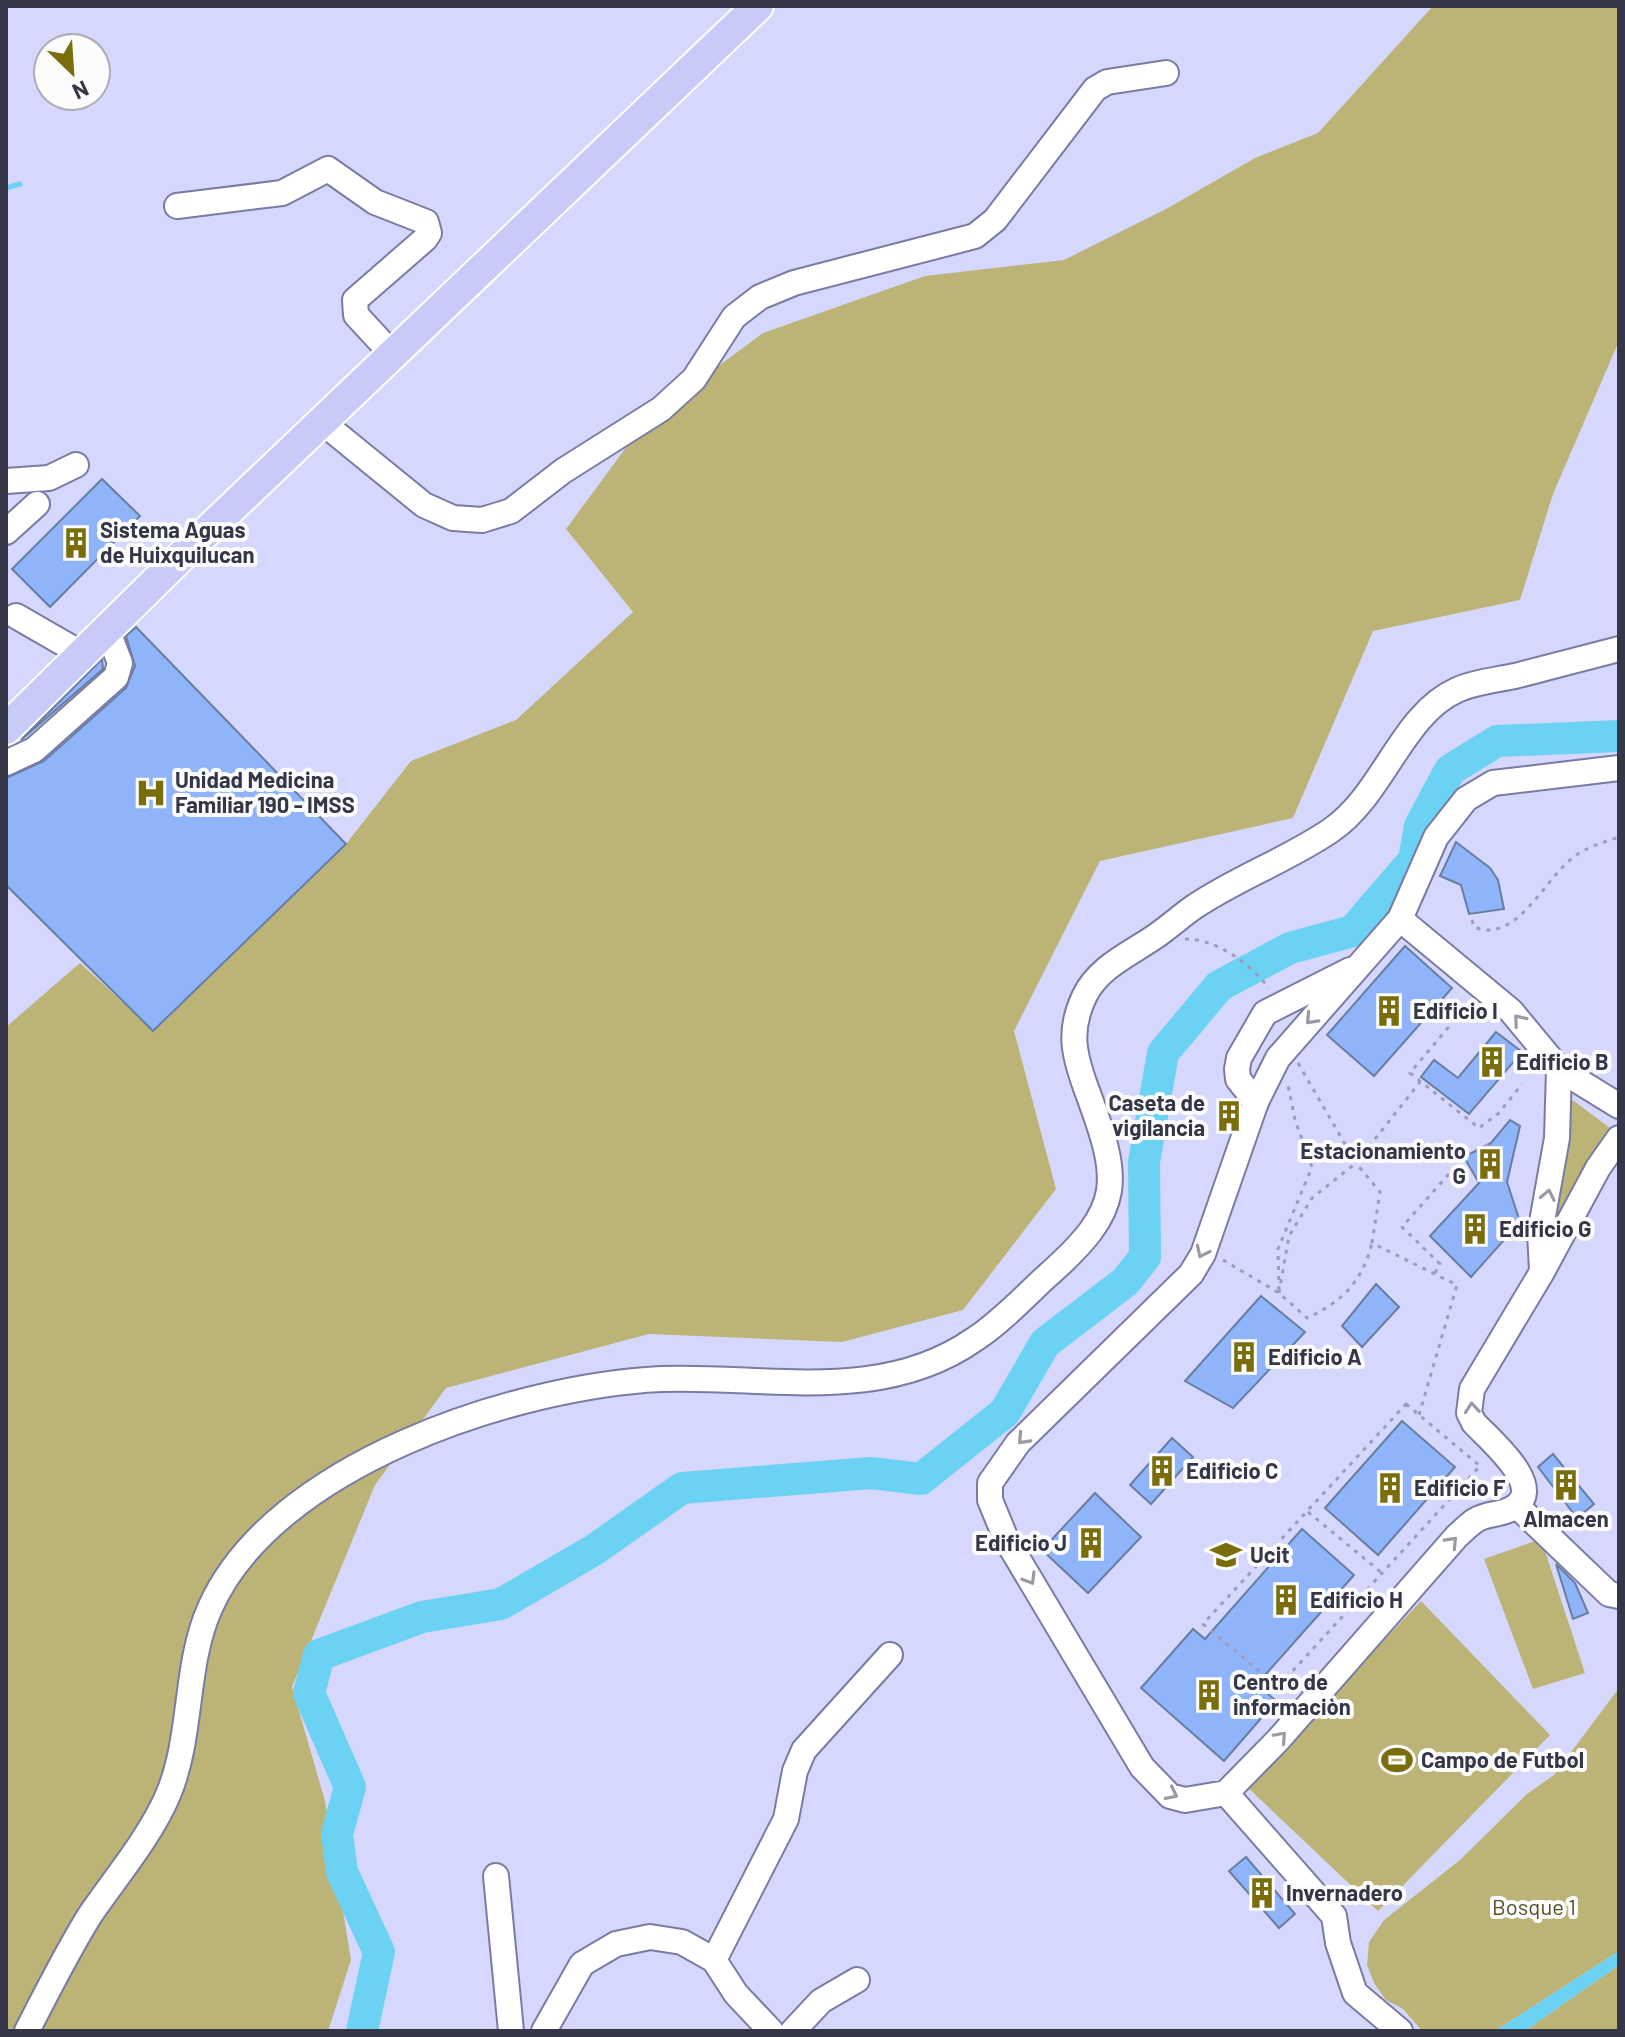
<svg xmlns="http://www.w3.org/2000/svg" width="1625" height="2037" font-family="Barlow,sans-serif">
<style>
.green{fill:#bcb477}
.water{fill:#6bd2f4}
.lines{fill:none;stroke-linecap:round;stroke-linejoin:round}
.stream{stroke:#6bd2f4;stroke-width:5}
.river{stroke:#6bd2f4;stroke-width:32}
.building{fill:#8fb4f9;stroke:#687da2;stroke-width:2}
.minor-casing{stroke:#797ba4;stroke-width:28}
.major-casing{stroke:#fff;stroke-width:34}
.path{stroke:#9b9dba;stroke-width:3;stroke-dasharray:4 6;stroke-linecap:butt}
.minor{stroke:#fff;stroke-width:24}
.major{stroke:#c8caf7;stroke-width:30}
.oneway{stroke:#9a9aa4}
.labels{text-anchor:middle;stroke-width:8;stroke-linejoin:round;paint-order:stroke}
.poi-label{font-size:22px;font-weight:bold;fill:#353648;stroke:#fcfcfc;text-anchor:start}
.park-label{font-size:22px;fill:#565023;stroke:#fcfcfc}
</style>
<rect width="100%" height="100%" fill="#d5d8fc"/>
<!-- green -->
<g class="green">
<polygon points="1433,6 1619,6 1619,341 1553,494 1520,600 1373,631 1293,818 1100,861 1014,1031 1056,1189 963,1310 842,1342 649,1334 446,1388 375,1485 292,1687 325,1801 351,1960 328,2031 6,2031 6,1027 80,963 154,1031 346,844 411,761 516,720 633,612 566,529 647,419 763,333 925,276 1064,260 1166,209 1255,158 1318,133"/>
<polygon points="1568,1101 1574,1101 1610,1128 1576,1181 1546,1249 1563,1178"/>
<polygon points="1541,1539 1585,1673 1533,1689 1484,1559"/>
<polygon points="1421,1601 1550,1735 1378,1911 1246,1786"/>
<polygon points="1619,1688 1619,1951 1495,2031 1422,2031 1403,2009 1386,2000 1374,1983 1367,1965 1369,1942 1384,1920 1460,1860 1527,1794 1554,1775"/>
<polygon points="1619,1965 1619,2031 1525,2031"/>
</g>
<!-- water -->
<polygon class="water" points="1619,1951 1619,1965 1525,2031 1495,2031"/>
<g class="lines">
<!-- stream -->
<polyline class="stream" points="6,188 20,184"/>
<!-- river -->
<polyline class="river" points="362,2031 379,1952 342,1872 337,1834 350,1787 309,1693 319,1655 422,1617 501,1604 594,1550 682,1488 871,1473 921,1479 1005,1412 1045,1343 1125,1282 1145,1257 1144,1162 1163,1053 1219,986 1290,948 1353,931 1414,860 1420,826 1450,770 1497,741 1619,736"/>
</g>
<!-- building -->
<g class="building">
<polygon points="102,479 140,516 50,607 12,569"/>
<polygon points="136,627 346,844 153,1031 6,885 6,778 44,761 126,688 135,666 126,636"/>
<polygon points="102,659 103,669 21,740"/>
<polygon points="1456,842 1490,868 1498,880 1504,909 1469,914 1461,885 1440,876"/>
<polygon points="1405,946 1452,988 1374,1076 1327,1035"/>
<polygon points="1496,1032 1522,1052 1469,1114 1421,1077 1434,1060 1458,1078"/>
<polygon points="1510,1120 1520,1126 1507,1182 1520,1222 1471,1277 1430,1236 1479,1183 1464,1157 1491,1143"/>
<polygon points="1376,1284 1399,1307 1362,1347 1342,1326"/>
<polygon points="1261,1296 1305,1332 1233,1408 1185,1381"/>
<polygon points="1402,1421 1455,1467 1378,1555 1325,1508"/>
<polygon points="1172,1438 1193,1457 1151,1504 1130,1485"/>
<polygon points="1553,1454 1594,1504 1577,1518 1538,1467"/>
<polygon points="1095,1493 1141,1537 1088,1593 1042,1550"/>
<polygon points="1302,1529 1354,1575 1257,1684 1276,1701 1224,1761 1141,1688 1193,1629 1205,1639"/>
<polygon points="1556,1564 1575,1583 1588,1613 1573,1619"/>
<polygon points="1246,1857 1295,1914 1279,1928 1229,1871"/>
</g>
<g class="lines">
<defs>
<g id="minor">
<polyline points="177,206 282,193 328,169 375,202 426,222 429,233 425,239 355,300 356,315 393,355"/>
<polyline points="322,422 424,505 453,518 482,520 511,511 563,471 661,409 694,379 734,317 760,297 794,283 975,236 995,220 1095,89 1107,82 1166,73"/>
<polyline points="6,481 49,478 76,465"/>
<polyline points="6,532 37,504"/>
<polyline points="16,616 82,654"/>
<polyline points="6,763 34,750 116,677 120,663 107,629"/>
<path d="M 1619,768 L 1493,783 L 1466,799 L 1436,837 L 1400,919 L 1278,1058 L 1256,1102 L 1203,1254 L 1191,1274 L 1018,1443 L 990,1483 L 990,1500 L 1006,1539 L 1142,1767 L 1170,1796 L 1185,1800 L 1226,1793 L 1278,1740 L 1457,1536 C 1463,1531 1469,1524 1476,1520 C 1487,1513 1502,1515 1513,1508 C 1548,1488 1490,1440 1474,1423 L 1469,1413 L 1472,1389 L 1542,1272 L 1598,1168 L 1619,1138"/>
<polyline points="1400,919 1511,1011 1559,1069 1619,1106"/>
<polyline points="1256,1102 1238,1079 1237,1069 1239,1058 1265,1013 1350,970"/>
<polyline points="1542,1270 1540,1233 1557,1138 1559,1069"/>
<polyline points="1517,1506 1609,1594 1619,1596"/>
<polyline points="1226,1793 1334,1916 1338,1943 1355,1993 1400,2031"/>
<polyline points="496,1876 511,2031"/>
<polyline points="714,1960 786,1819 795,1771 804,1750 890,1655"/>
<path d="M 27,2031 C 47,1992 67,1952 90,1915 C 116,1877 150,1837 168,1795 C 193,1736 184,1666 210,1608 C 273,1465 515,1386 661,1379 C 767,1375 881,1405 975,1339 C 1001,1322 1024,1297 1047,1276 C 1125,1207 1121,1182 1086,1088 C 1074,1055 1068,1031 1084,997 C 1098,967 1130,954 1156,936 C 1169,927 1181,916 1194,907 C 1237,878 1287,860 1330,831 C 1383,796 1401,715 1457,690 C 1474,682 1496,680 1515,676 C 1550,667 1584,658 1619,649"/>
<polyline points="544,2031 582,1964 616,1944 650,1937 682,1942 714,1960 736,1994 771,2031"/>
<polyline points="793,2031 821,2001 857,1980"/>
</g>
<polyline id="major" points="6,729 202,536 758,6"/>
</defs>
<!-- minor casing -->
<use href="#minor" class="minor-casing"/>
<!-- major casing -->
<use href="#major" class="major-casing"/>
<!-- path -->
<g class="path">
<path d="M 1472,920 L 1474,927 C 1515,944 1543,883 1569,861 C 1583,848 1601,843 1619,837"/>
<path d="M 1185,939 C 1217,939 1249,963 1269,988"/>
<polyline points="1468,1004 1410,1073 1479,1128 1499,1113 1522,1084"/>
<path d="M 1223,1260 L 1279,1293 L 1307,1318 C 1342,1302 1363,1281 1372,1243"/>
<polyline points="1435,1273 1440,1264 1402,1227 1464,1157 1491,1143"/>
<polyline points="1279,1290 1278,1249 1312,1167 1295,1120 1288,1085"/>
<polyline points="1279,1293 1289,1236 1312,1198 1356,1163 1298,1063"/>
<polygon points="1406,1404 1480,1466 1278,1687 1203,1624"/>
<polyline points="1419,1415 1457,1285 1372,1243 1380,1192 1356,1163 1420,1082"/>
<polyline points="1308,1512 1382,1573"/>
</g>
<!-- minor -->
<use href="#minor" class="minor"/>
<!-- major -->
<use href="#major" class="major"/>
</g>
<!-- one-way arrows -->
<defs><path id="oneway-chevron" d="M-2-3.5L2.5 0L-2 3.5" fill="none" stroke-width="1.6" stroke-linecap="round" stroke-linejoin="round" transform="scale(2)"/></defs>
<g class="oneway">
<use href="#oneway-chevron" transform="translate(1311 1019) rotate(133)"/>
<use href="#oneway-chevron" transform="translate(1519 1020) rotate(-130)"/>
<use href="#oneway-chevron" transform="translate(1548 1195) rotate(-78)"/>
<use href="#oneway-chevron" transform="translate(1202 1252) rotate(116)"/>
<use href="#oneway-chevron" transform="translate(1472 1408) rotate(-95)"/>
<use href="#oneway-chevron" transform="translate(1023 1439) rotate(133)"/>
<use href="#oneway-chevron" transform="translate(1452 1542) rotate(-47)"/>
<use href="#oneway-chevron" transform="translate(1030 1579) rotate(59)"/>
<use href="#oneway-chevron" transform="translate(1281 1737) rotate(-48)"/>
<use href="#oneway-chevron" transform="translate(1172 1794) rotate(27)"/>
</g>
<!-- icons -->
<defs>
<symbol id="building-bare" viewBox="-9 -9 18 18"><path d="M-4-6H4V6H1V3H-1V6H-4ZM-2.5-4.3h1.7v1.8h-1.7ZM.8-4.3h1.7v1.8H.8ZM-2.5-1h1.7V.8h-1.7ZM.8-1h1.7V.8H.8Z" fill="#796e0b" stroke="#fcfcfc" stroke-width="2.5" paint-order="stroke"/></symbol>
<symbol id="hospital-bare" viewBox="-9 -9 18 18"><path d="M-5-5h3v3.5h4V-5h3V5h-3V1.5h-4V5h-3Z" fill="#796e0b" stroke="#fcfcfc" stroke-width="2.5" paint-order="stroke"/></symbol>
<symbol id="university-bare" viewBox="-9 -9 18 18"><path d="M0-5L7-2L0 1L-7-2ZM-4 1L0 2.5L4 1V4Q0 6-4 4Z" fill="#796e0b" stroke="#fcfcfc" stroke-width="2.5" paint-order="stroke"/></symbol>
<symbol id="stadium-bare" viewBox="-9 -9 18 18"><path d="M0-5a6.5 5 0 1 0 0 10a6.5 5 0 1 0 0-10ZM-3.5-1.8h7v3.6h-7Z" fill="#796e0b" stroke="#fcfcfc" stroke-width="2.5" paint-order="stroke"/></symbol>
</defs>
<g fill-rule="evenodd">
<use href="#building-bare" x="54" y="521" width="44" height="44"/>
<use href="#hospital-bare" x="129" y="771" width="44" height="44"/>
<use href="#building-bare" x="1367" y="989" width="44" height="44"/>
<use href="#building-bare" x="1470" y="1040" width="44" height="44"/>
<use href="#building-bare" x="1207" y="1094" width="44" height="44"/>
<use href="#building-bare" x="1468" y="1142" width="44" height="44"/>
<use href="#building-bare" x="1453" y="1207" width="44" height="44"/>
<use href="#building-bare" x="1222" y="1335" width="44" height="44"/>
<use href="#building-bare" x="1140" y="1449" width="44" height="44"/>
<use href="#building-bare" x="1544" y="1463" width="44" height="44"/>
<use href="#building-bare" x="1368" y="1466" width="44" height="44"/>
<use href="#building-bare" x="1069" y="1521" width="44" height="44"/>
<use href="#university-bare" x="1204" y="1533" width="44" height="44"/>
<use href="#building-bare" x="1264" y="1578" width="44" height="44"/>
<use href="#building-bare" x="1187" y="1673" width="44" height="44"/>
<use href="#stadium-bare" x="1375" y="1738" width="44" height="44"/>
<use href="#building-bare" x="1240" y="1871" width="44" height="44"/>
</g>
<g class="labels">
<!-- poi labels -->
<g class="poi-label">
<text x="100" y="538">Sistema Aguas<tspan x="100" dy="25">de Huixquilucan</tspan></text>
<text x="175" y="788">Unidad Medicina<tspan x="175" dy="25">Familiar 190 - IMSS</tspan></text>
<text x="1413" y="1019">Edificio I</text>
<text x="1516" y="1070">Edificio B</text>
<text x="1205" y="1111" text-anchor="end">Caseta de<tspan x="1205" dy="25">vigilancia</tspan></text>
<text x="1466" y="1159" text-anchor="end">Estacionamiento<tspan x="1466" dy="25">G</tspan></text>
<text x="1499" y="1237">Edificio G</text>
<text x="1268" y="1365">Edificio A</text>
<text x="1186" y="1479">Edificio C</text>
<text x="1414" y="1496">Edificio F</text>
<text x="1566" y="1527" text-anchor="middle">Almacen</text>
<text x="1067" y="1551" text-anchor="end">Edificio J</text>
<text x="1250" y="1563">Ucit</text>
<text x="1310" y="1608">Edificio H</text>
<text x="1233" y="1690">Centro de<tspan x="1233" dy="25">informaciòn</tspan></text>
<text x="1421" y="1768">Campo de Futbol</text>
<text x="1286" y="1901">Invernadero</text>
</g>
<!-- park labels -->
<g class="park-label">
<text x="1534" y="1915">Bosque 1</text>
</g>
</g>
<!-- border -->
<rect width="1625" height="2037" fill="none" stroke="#353648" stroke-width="16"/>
<!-- north arrow -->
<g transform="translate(72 72) rotate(155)"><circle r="38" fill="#fcfcfc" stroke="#acadb4" stroke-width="2"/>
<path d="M0-6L14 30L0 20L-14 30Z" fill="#796e0b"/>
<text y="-12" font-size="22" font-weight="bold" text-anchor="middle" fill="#353648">N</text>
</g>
</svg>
